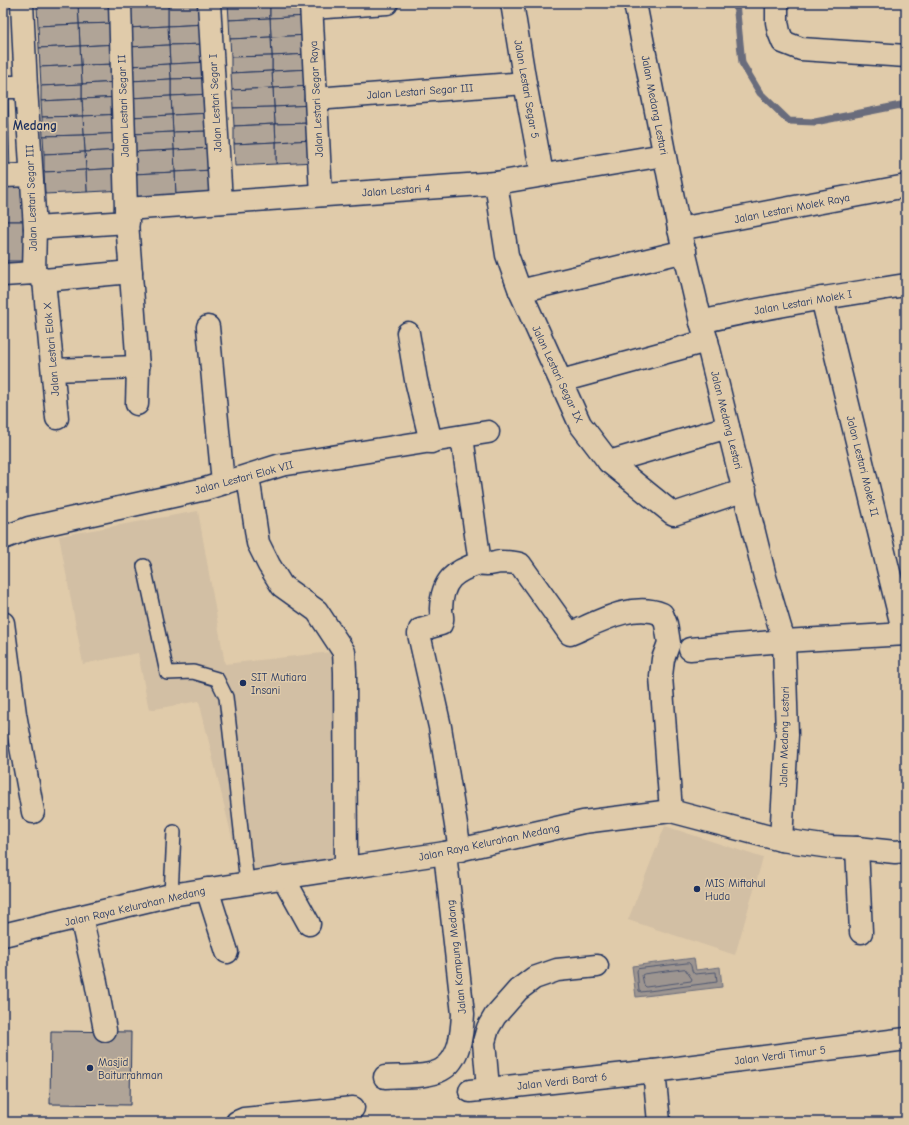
<svg xmlns="http://www.w3.org/2000/svg" width="909" height="1125" font-family="'Comic Neue',sans-serif">
<style>
.built{fill:#d2bfa4}
.water{fill:#9d9590;stroke:#696c7c}
.lines{fill:none;stroke-linecap:round;stroke-linejoin:round}
.shore{stroke:#4f5872;stroke-width:1}
.stream{stroke:#696c7c;stroke-width:7}
.building{fill:#b0a497;stroke:#1b2f5e}
.lane-casing{stroke:#1b2f5e;stroke-width:16}
.street-casing{stroke:#1b2f5e;stroke-width:25}
.lane{stroke:#e0cbaa;stroke-width:13}
.street{stroke:#e0cbaa;stroke-width:22}
.poi-dot{fill:#1b2f5e;stroke:#e0cbaa;stroke-width:1.5}
.labels{text-anchor:middle;stroke-width:3;stroke-linejoin:round;paint-order:stroke}
.street-label{font-size:11px;fill:#1b2f5e;stroke:#e0cbaa}
.poi-label{font-size:11px;fill:#1b2f5e;stroke:#e0cbaa;text-anchor:start}
.quarter-label{font-size:13px;font-weight:bold;fill:#1b2f5e;stroke:#e0cbaa}
</style>
<rect width="100%" height="100%" fill="#e0cbaa"/>
<filter id="ink" filterUnits="userSpaceOnUse"><feTurbulence type="fractalNoise" baseFrequency=".025" numOctaves="2"/><feDisplacementMap in="SourceGraphic" scale="8" xChannelSelector="R" yChannelSelector="G"/><feConvolveMatrix kernelMatrix="1 2 1 2 8 2 1 2 1" color-interpolation-filters="sRGB"/></filter>
<g filter="url(#ink)">
<!-- built -->
<g class="built">
<polygon points="198,511 225,664 340,651 354,859 241,875 199,701 149,710 138,653 83,664 59,536"/>
<polygon points="665,826 763,858 735,955 628,920"/>
</g>
<!-- water -->
<polygon class="water" points="694,958 696,970 720,967 722,987 636,997 632,966"/>
<g class="lines">
<!-- shore -->
<g class="shore">
<path d="M 689,963 C 693,966 690,971 695,974 L 716,972 L 717,982 L 641,992 L 639,991 L 637,971 L 638,969 Z"/>
<polygon points="685,969 692,979 691,981 646,987 644,985 642,975 644,974"/>
</g>
<!-- stream -->
<polyline class="stream" points="736,3 742,63 760,93 789,121 815,122 906,104"/>
</g>
<!-- building -->
<g class="building">
<polygon points="37,3 78,3 78,4 37,6"/>
<polygon points="117,3 118,23 79,24 78,4"/>
<polygon points="126,3 167,3 168,5 126,7"/>
<polygon points="206,3 207,24 168,26 168,5"/>
<polygon points="228,3 270,3 270,18 229,20"/>
<polygon points="270,3 308,3 309,16 270,18"/>
<polygon points="78,4 79,24 38,26 37,6"/>
<polygon points="168,5 168,26 127,28 126,7"/>
<polygon points="309,16 309,35 271,37 270,18"/>
<polygon points="270,18 271,37 230,39 229,20"/>
<polygon points="118,23 119,44 80,46 79,24"/>
<polygon points="79,24 80,46 39,48 38,26"/>
<polygon points="207,24 208,44 169,45 168,26"/>
<polygon points="168,26 169,45 128,47 127,28"/>
<polygon points="309,35 310,54 272,56 271,37"/>
<polygon points="271,37 272,56 231,57 230,39"/>
<polygon points="119,44 120,64 81,65 80,46"/>
<polygon points="208,44 208,62 170,64 169,45"/>
<polygon points="169,45 170,64 129,66 128,47"/>
<polygon points="80,46 81,65 40,67 39,48"/>
<polygon points="310,54 311,69 272,71 272,56"/>
<polygon points="272,56 272,71 231,73 231,57"/>
<polygon points="208,62 209,78 171,79 170,64"/>
<polygon points="120,64 120,82 82,84 81,65"/>
<polygon points="170,64 171,79 129,81 129,66"/>
<polygon points="81,65 82,84 41,86 40,67"/>
<polygon points="311,69 312,86 273,88 272,71"/>
<polygon points="272,71 273,88 232,90 231,73"/>
<polygon points="209,78 210,94 171,96 171,79"/>
<polygon points="171,79 171,96 130,98 129,81"/>
<polygon points="120,82 121,97 82,99 82,84"/>
<polygon points="82,84 82,99 41,101 41,86"/>
<polygon points="312,86 313,105 274,107 273,88"/>
<polygon points="273,88 274,107 233,108 232,90"/>
<polygon points="8,92 9,133 3,133 3,93"/>
<polygon points="210,94 211,113 172,115 171,96"/>
<polygon points="171,96 172,115 131,117 130,98"/>
<polygon points="121,97 122,114 83,116 82,99"/>
<polygon points="82,99 83,116 42,117 41,101"/>
<polygon points="313,105 313,123 275,124 274,107"/>
<polygon points="274,107 275,124 234,126 233,108"/>
<polygon points="211,113 211,131 173,132 172,115"/>
<polygon points="122,114 123,133 84,135 83,116"/>
<polygon points="172,115 173,132 132,134 131,117"/>
<polygon points="83,116 84,135 43,136 42,117"/>
<polygon points="313,123 314,140 276,142 275,124"/>
<polygon points="275,124 276,142 234,144 234,126"/>
<polygon points="211,131 212,148 174,150 173,132"/>
<polygon points="173,132 174,150 133,152 132,134"/>
<polygon points="3,133 9,133 10,173 3,173"/>
<polygon points="123,133 123,150 85,152 84,135"/>
<polygon points="84,135 85,152 44,154 43,136"/>
<polygon points="314,140 315,162 276,164 276,142"/>
<polygon points="276,142 276,164 235,166 234,144"/>
<polygon points="212,148 213,170 175,172 174,150"/>
<polygon points="123,150 124,168 86,170 85,152"/>
<polygon points="174,150 175,172 133,174 133,152"/>
<polygon points="85,152 86,170 44,172 44,154"/>
<polygon points="124,168 125,190 87,192 86,170"/>
<polygon points="86,170 87,192 45,194 44,172"/>
<polygon points="213,170 214,196 176,198 175,172"/>
<polygon points="175,172 176,198 134,200 133,174"/>
<polygon points="23,180 24,221 3,221 3,181"/>
<polygon points="3,221 24,221 25,261 3,261"/>
<polygon points="51,1031 131,1032 130,1105 50,1104"/>
</g>
<g class="lines">
<defs>
<g id="lane">
<polyline points="144,566 167,673 193,672 217,679 226,697 247,883"/>
<polyline points="171,895 174,832"/>
</g>
<g id="street">
<polyline points="22,3 26,87 35,228 34,273"/>
<polyline points="120,3 126,209 138,367 137,404"/>
<polyline points="209,3 221,202"/>
<polyline points="311,3 321,195"/>
<polyline points="512,3 525,83 542,174"/>
<polyline points="635,3 679,229 701,322 707,341 765,577 784,641 787,735 781,840"/>
<polyline points="777,3 777,22 779,32 783,42 801,49 906,56"/>
<polyline points="311,8 387,3"/>
<polyline points="3,87 26,87"/>
<polyline points="316,99 525,83"/>
<polyline points="3,176 31,175"/>
<polyline points="496,183 507,255 520,291 580,424 609,462 672,513 674,514 745,490"/>
<polyline points="126,209 496,183 664,155"/>
<polyline points="35,228 128,222"/>
<polyline points="679,229 906,186"/>
<polyline points="3,275 34,273 44,280 131,272"/>
<polyline points="44,280 57,418"/>
<polyline points="520,291 685,251"/>
<polyline points="822,298 904,634"/>
<path d="M 701,322 C 768,306 837,296 906,285"/>
<polyline points="208,327 223,483"/>
<polyline points="408,333 416,380 431,442"/>
<polyline points="53,370 138,367"/>
<polyline points="561,381 707,341"/>
<path d="M 462,437 L 480,563 C 488,566 493,563 500,562 C 507,562 513,562 520,564 L 570,634 C 598,622 632,602 662,614 L 666,624 L 669,643 L 663,659 L 661,676 L 671,811"/>
<polyline points="609,462 728,427"/>
<polyline points="248,476 258,543 269,565 282,586 317,611 344,652 345,672 346,868"/>
<polyline points="3,538 29,528 205,489 281,465 488,432"/>
<polyline points="3,623 15,714 33,812"/>
<polyline points="690,649 784,641 906,634"/>
<polyline points="857,848 861,932"/>
<path d="M 460,850 L 440,727 L 419,634 L 420,630 L 441,624 C 444,619 441,615 441,609 C 442,580 454,571 480,563"/>
<polyline points="283,877 309,924"/>
<polyline points="207,889 227,952"/>
<polyline points="81,917 96,982 105,1030"/>
<polyline points="3,935 171,895 333,870 445,853 583,822 671,811 781,840 830,847 857,848 895,852 906,851"/>
<polyline points="654,1071 659,1122"/>
<path d="M 385,1077 C 401,1076 427,1078 441,1070 C 460,1060 462,1033 463,1014 L 445,853"/>
<polyline points="488,1088 484,1042 488,1028 495,1016 518,990 534,978 557,970 597,966"/>
<polyline points="470,1091 654,1071 906,1039"/>
<polyline points="237,1122 244,1119 353,1108"/>
</g>
</defs>
<!-- lane casing -->
<use href="#lane" class="lane-casing"/>
<!-- street casing -->
<use href="#street" class="street-casing"/>
<!-- lane -->
<use href="#lane" class="lane"/>
<!-- street -->
<use href="#street" class="street"/>
</g>
</g>
<!-- markers -->
<g class="poi-dot">
<circle cx="243" cy="683" r="4"/>
<circle cx="697" cy="889" r="4"/>
<circle cx="90" cy="1068" r="4"/>
</g>
<g class="labels">
<!-- street labels -->
<g class="street-label">
<text transform="translate(527 89) rotate(80)" y="4">Jalan Lestari Segar 5</text>
<text transform="translate(420 91) rotate(-4)" y="4">Jalan Lestari Segar III</text>
<text transform="translate(316 99) rotate(-93)" y="4">Jalan Lestari Segar Raya</text>
<text transform="translate(215 103) rotate(-93)" y="4">Jalan Lestari Segar I</text>
<text transform="translate(655 105) rotate(79)" y="4">Jalan Medang Lestari</text>
<text transform="translate(123 106) rotate(-92)" y="4">Jalan Lestari Segar II</text>
<text transform="translate(396 190) rotate(-4)" y="4">Jalan Lestari 4</text>
<text transform="translate(31 198) rotate(-92)" y="4">Jalan Lestari Segar III</text>
<text transform="translate(792 208) rotate(-11)" y="4">Jalan Lestari Molek Raya</text>
<text transform="translate(803 302) rotate(-10)" y="4">Jalan Lestari Molek I</text>
<text transform="translate(51 349) rotate(-95)" y="4">Jalan Lestari Elok X</text>
<text transform="translate(558 374) rotate(65)" y="4">Jalan Lestari Segar IX</text>
<text transform="translate(727 420) rotate(76)" y="4">Jalan Medang Lestari</text>
<text transform="translate(863 466) rotate(76)" y="4">Jalan Lestari Molek II</text>
<text transform="translate(244 477) rotate(-15)" y="4">Jalan Lestari Elok VII</text>
<text transform="translate(784 737) rotate(-89)" y="4">Jalan Medang Lestari</text>
<text transform="translate(489 842) rotate(-12)" y="4">Jalan Raya Kelurahan Medang</text>
<text transform="translate(135 906) rotate(-13)" y="4">Jalan Raya Kelurahan Medang</text>
<text transform="translate(456 957) rotate(-96)" y="4">Jalan Kampung Medang</text>
<text transform="translate(780 1055) rotate(-7)" y="4">Jalan Verdi Timur 5</text>
<text transform="translate(562 1081) rotate(-6)" y="4">Jalan Verdi Barat 6</text>
</g>
<!-- poi labels -->
<g class="poi-label">
<text x="251" y="681">SIT Mutiara<tspan x="251" dy="13">Insani</tspan></text>
<text x="705" y="887">MIS Miftahul<tspan x="705" dy="13">Huda</tspan></text>
<text x="98" y="1066">Masjid<tspan x="98" dy="13">Baiturrahman</tspan></text>
</g>
<!-- quarter labels -->
<g class="quarter-label">
<text x="35" y="130">Medang</text>
</g>
</g>
<!-- margin -->
<rect width="909" height="1125" fill="none" stroke="#e0cbaa" stroke-width="16"/>
<rect x="8" y="8" width="893" height="1109" fill="none" stroke="#1b2f5e" stroke-width="1.5" filter="url(#ink)"/>
</svg>
